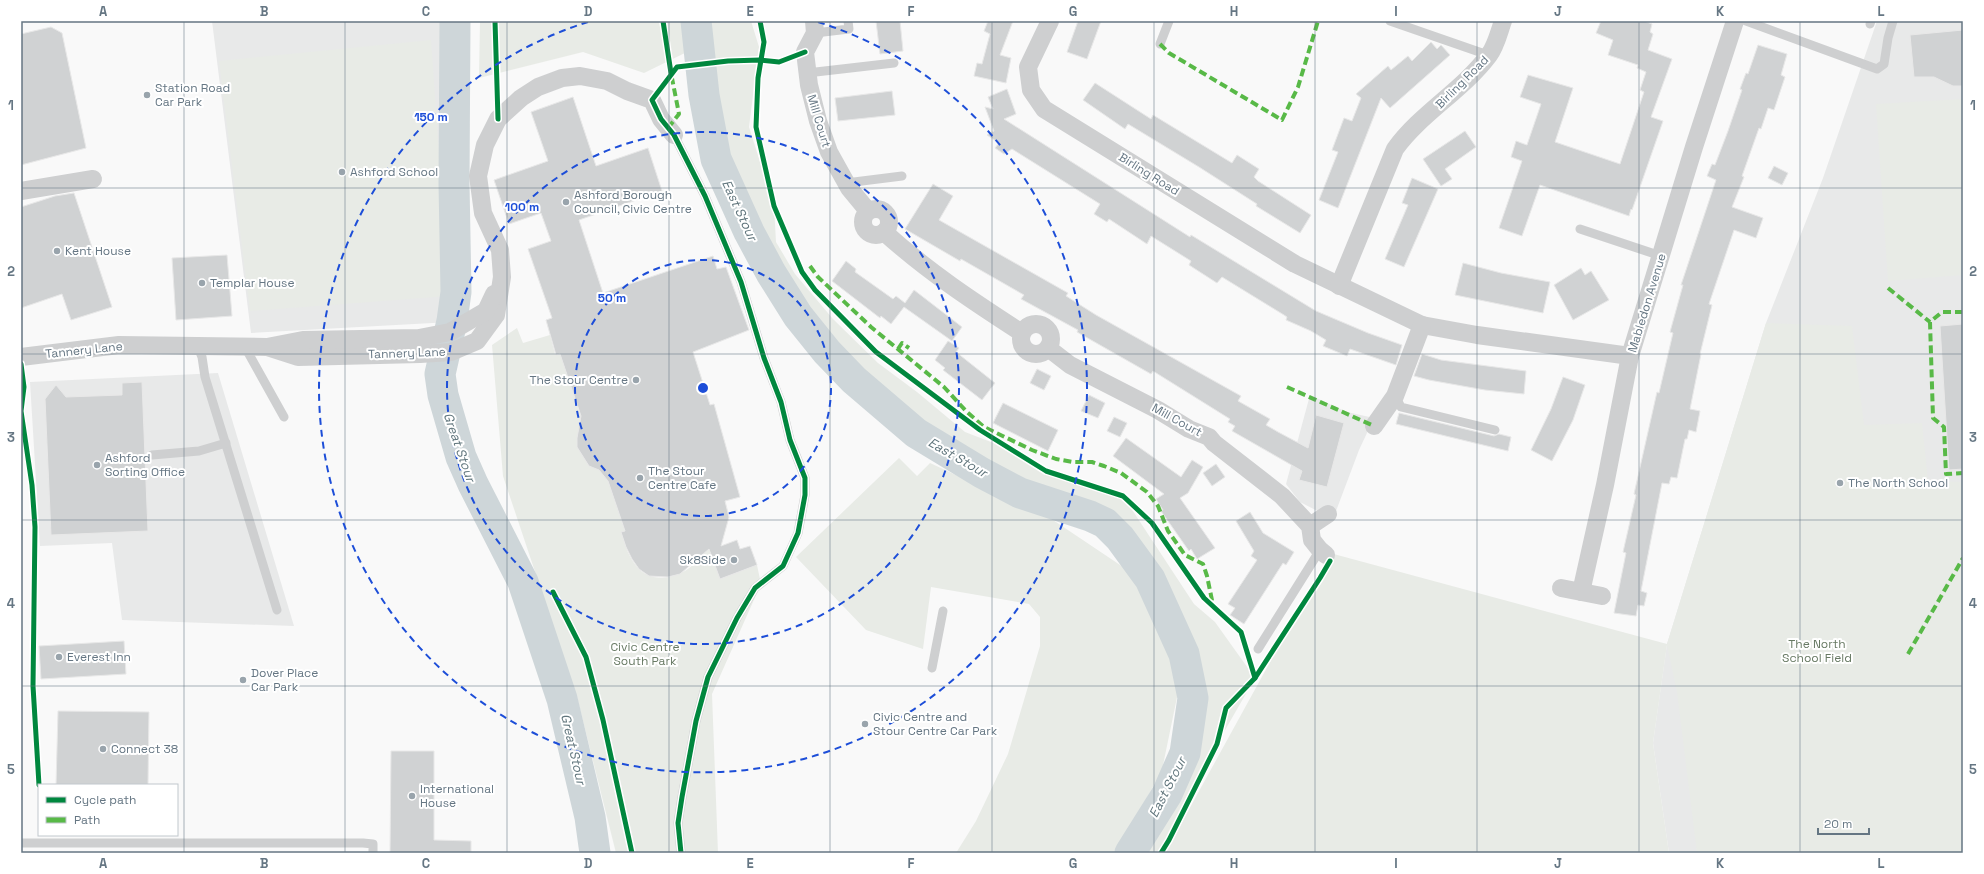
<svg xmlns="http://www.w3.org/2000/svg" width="1984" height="874" font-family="'Space Grotesk',sans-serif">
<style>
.built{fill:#e8e9e9}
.green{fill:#e8ebe6}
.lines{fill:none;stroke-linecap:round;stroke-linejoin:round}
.river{stroke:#ced6d9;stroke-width:31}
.building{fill:#d0d2d3;stroke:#e8e8e8}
.service{stroke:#cecfd0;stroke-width:9}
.minor{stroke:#cecfd0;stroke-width:18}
.quiet{stroke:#58b947;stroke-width:4;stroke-dasharray:8 4;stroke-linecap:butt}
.cycleway-casing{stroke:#fff;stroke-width:8}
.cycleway{stroke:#00873e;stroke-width:5}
.grid{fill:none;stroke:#657683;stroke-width:1;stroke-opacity:0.55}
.ring{fill:none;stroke:#1d4ed8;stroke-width:2;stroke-dasharray:7 5}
.poi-dot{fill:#99a4ac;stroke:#fff;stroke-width:1.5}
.labels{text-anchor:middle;stroke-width:4;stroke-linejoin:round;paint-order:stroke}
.street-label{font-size:12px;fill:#657683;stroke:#fff}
.poi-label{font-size:12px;fill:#657683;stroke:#fff;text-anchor:start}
.park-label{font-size:12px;fill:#687a64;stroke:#fff}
.water-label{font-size:13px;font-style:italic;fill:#60757c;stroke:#fff}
.centre{fill:#1d4ed8;stroke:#fff;stroke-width:2}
.ring-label{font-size:12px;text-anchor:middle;font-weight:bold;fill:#1d4ed8;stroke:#fff;stroke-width:4;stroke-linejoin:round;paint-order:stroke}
.neatline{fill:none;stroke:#657683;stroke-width:1.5}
.grid-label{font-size:13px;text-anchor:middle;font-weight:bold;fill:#657683}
</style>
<rect width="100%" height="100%" fill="#f9f9f9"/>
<!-- built -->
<g class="built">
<polygon points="212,21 455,21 451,322 251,333"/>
<polygon points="1877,21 1963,21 1963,853 1669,853 1653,743 1667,644 1766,323 1823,178"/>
<polygon points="218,373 294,626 122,620 112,543 40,546 30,382"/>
<polygon points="1310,395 1347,412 1374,418 1359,450 1333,519 1300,502 1286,484"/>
</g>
<!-- green -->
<g class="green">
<polygon points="480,21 688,21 691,50 644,73 583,52 479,78"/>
<polygon points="696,21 751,21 759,47 749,127 774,206 776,242 795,274 833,319 878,363 917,392 965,432 1017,452 1046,471 1123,496 1194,604 1215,622 1255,678 1217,744 1169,840 1161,853 1124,853 1185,752 1191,684 1150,579 1090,516 1020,493 948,451 866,391 784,295 719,166 704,95"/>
<polygon points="431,40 449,296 250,311 219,61"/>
<polygon points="1963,99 1963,275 1888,281 1876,104"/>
<polygon points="1766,323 1852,326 1864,425 1922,423 1928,481 1963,482 1963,853 1697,853 1677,692 1667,645 1653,743 1669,853 1165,853 1330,553 1667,644"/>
<path d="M 517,328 L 523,343 L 550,335 L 555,354 L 560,354 L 581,416 L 577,438 L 577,447 L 589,466 L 599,470 L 608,481 L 625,531 L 621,532 C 625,545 629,559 639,569 C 655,585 683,577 697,561 C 701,555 703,548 706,541 L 720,579 L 757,565 L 761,584 L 712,694 L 718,853 L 616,853 L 577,697 L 503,476 L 492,345 Z"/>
<polygon points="899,458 917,476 930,463 1053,520 1135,575 1163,619 1181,678 1162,770 1117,853 956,853 976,821 1008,754 1040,646 1040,617 1029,604 931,587 923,649 866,630 796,557"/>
</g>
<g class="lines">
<!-- river -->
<g class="river">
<polyline points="455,21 454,183 456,292 452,321 440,374 443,395 461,457 473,484 523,582 562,699 590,817 595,853"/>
<polyline points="696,21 704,95 716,159 749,232 771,273 798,316 827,352 854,380 916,433 982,473 1020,493 1090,516 1105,523 1120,538 1150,579 1184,654 1193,698 1185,753 1167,794 1130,853"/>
</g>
</g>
<!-- building -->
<g class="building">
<polygon points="876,21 900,21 903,51 880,54"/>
<polygon points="988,21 1013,21 1000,55 1011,58 1006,83 974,76 977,63 982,64 990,34 984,31"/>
<polygon points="1078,21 1101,21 1087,59 1067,52"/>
<polygon points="1601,21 1644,21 1652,24 1650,32 1653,34 1648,50 1672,59 1651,117 1663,121 1632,210 1631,209 1629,216 1540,185 1522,236 1499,228 1522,161 1511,157 1516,141 1527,145 1541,104 1520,97 1528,75 1573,88 1555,142 1620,164 1644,92 1640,90 1646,72 1637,68 1638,65 1608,55 1613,40 1596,33"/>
<polygon points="51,27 62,33 86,148 21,165 21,34"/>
<polygon points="1963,30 1963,86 1953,86 1934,77 1914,77 1910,35"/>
<polygon points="1431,42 1437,49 1441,45 1450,55 1390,108 1381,98 1338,208 1319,200 1338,152 1332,150 1344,118 1352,121 1361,98 1356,94 1388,66 1391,70 1408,56 1412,61"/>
<polygon points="1758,45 1787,54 1781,75 1785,77 1774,110 1768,108 1761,129 1759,128 1742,176 1744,177 1732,207 1763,218 1756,238 1734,230 1709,304 1712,305 1700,354 1701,354 1690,409 1700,411 1696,432 1689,430 1687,439 1685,439 1677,478 1671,477 1669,484 1662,483 1641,591 1647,593 1644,606 1638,605 1636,616 1614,613 1626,553 1623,552 1636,495 1634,494 1657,392 1659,393 1673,333 1670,332 1683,285 1681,285 1716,180 1707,176 1712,164 1715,165 1728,131 1742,90 1740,89 1746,73 1748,74"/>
<polygon points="1095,83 1151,119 1153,115 1232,163 1237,155 1259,169 1254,177 1258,181 1311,215 1300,233 1256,206 1257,204 1199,167 1128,124 1125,129 1083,100"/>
<polygon points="1007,89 1016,114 1004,119 1190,237 1191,235 1316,311 1368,333 1402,345 1396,365 1350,349 1347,356 1323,346 1326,340 1311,331 1286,320 1287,317 1284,315 1222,277 1217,283 1189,265 1191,261 1151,236 1147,244 1109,219 1107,222 1094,214 1100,204 1012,149 1004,154 995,148 999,143 987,135 994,131 985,107 993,109 988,97"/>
<polygon points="892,91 895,115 838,121 835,98"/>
<polygon points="573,97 596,166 648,148 662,191 579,220 603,293 713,256 717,269 726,267 749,330 693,352 710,405 714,404 740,497 725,501 729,517 721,546 737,540 740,549 750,546 757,565 720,579 709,549 680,574 668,577 649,576 639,569 632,559 626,547 621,532 625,531 608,481 599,470 589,466 577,447 577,438 581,416 560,354 556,355 546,320 552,318 528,249 551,241 541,213 509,224 494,180 548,161 531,112"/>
<polygon points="1465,131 1476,147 1445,169 1452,179 1441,186 1423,159"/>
<polygon points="1774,166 1788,173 1782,185 1768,178"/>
<polygon points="1412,178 1438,189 1404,267 1385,259 1408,205 1402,203"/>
<polygon points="933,184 953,196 939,220 1068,293 1066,296 1096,315 1241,396 1238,401 1270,419 1266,425 1278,432 1308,448 1316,415 1344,423 1327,487 1299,480 1302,471 1232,431 1235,426 1228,422 1230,419 1153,371 1151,374 1077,332 1078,330 1021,299 1024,295 961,259 960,261 905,229"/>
<polygon points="74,193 112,307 71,320 62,294 21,308 21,207 55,196"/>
<polygon points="227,255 232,316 176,320 172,258"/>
<polygon points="846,261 856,269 855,272 893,299 896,296 905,303 914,290 962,327 952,341 904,307 891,324 881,316 880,318 832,281"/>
<polygon points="1463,263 1501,273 1550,282 1543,313 1455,295"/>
<polygon points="1581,268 1585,275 1591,271 1609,300 1573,320 1554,285"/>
<polygon points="1963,324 1963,469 1949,470 1940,326"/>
<polygon points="948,341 959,348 956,352 995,383 982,400 943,370 945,368 935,360"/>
<polygon points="1422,354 1441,360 1526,371 1524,394 1485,390 1429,380 1414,376"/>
<polygon points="1037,369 1051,376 1044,390 1030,383"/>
<polygon points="1563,377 1585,385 1573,420 1552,461 1531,450 1551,409"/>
<polygon points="142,382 148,531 51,535 45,399 56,385 66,397 122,395 122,383"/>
<polygon points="1089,395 1105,403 1098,418 1081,411"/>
<polygon points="1003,403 1058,430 1048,451 993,423"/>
<polygon points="1399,413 1494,436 1499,434 1511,437 1508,451 1396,424"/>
<polygon points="1114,417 1127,423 1120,437 1107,431"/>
<polygon points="1126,438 1181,477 1192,460 1203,467 1188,493 1180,498 1215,548 1197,559 1191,549 1189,551 1161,511 1163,510 1156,499 1164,494 1113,456"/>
<polygon points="1216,464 1225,477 1212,486 1203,473"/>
<polygon points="1250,512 1263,533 1294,552 1286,565 1283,563 1244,624 1230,615 1235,608 1228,604 1257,560 1251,556 1254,551 1236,521"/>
<polygon points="124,641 126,674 41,679 39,646"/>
<polygon points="58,711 149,712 148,785 56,785"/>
<polygon points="391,751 434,751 434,840 471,841 471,853 390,853"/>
</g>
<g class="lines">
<!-- service -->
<g class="service">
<polyline points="1390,21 1488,55"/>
<polyline points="1746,21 1877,69 1884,64 1888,38 1893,21"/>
<polyline points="1870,24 1871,21"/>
<polyline points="815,33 849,29 848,21"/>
<polyline points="1160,44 1169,21"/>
<polyline points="807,73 894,63"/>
<polyline points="674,135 705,196 741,282 764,358 781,402 790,440 805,478 805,495 798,533 783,566 755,588 737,618 708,677 696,721 682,797 678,823 681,853"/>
<polyline points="846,183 902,176"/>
<polyline points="1580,229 1661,256"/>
<polyline points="198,347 202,357 205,377 277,610"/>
<polyline points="245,347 284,417"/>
<polyline points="1395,396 1401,407 1495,430"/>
<polyline points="152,455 199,451 226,443"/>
<polyline points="1258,649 1320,550"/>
<polyline points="932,668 943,611"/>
<polyline points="21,843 363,843 373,844 373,853"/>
</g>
<!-- minor -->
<g class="minor">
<polyline points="814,21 815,33 805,52 809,85 818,121 829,152 849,188 868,211"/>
<polyline points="1050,21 1028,67 1031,90 1044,109 1295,264 1422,325 1477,335 1630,356"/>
<polyline points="21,191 93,179"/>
<circle cx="876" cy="222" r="13"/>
<path d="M 884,232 C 927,271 974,302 1022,333"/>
<path d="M 1339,286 L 1395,149 C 1421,113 1462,91 1489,55 C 1496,46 1499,32 1503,21"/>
<circle cx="1036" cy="339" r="15"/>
<polyline points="267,347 298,357 420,354 451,352 477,341 496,315 502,277 500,250 483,213 478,176 485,145 498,119 521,98 538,87 562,78 580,76 607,81 627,91 652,100 661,119 674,135"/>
<polyline points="1048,348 1070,365 1158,410 1189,429 1209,437 1214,443 1282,496 1310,526 1312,540 1320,550 1326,555"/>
<polyline points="21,357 119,345 267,347 303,340 419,338 450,332 486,311 494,294"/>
<polyline points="1374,426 1395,396 1422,325"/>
<polyline points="1310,526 1328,514"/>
<polyline points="1561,588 1602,596"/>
<polyline points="1581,592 1605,485 1630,356 1694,147 1735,21"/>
</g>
<!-- quiet -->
<g class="quiet">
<polyline points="1160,44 1169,53 1282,120 1298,87 1318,21"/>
<polyline points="668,128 679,114 671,73"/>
<polyline points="810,266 818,277 871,327 944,387 966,411 984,427 1032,450 1056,459 1073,462 1092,462 1104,466 1121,473 1147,492 1158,506 1168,531 1185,555 1203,564 1207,576 1213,605"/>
<polyline points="1888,288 1930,322"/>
<polyline points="1963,312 1942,312 1930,322 1933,418 1944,427 1946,474 1963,473"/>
<polyline points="898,349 902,343 909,348"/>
<polyline points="1287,387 1374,426"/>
<polyline points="1908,654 1963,558"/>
</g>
<defs>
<g id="cycleway">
<polyline points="495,21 498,119"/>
<polyline points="663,21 671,73"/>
<polyline points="760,21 764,42 758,78 756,127 774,206 802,272 815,290 876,352 980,430 1046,471 1123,496 1152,523 1204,598 1241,632 1255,678"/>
<polyline points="21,364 24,387 21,411 32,485 35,527 33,686 39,785"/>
<polyline points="553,592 586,657 603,720 632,853"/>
<polyline points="681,853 678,823 682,797 696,721 708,677 737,618 755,588 783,566 798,533 805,495 805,478 790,440 781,402 764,358 741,282 705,196 674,135 661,119 652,100 677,67 728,61 760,60 779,62 805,52"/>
<polyline points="1161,853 1169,840 1217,744 1226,708 1255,678 1320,578 1330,561"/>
</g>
</defs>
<!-- cycleway casing -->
<use href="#cycleway" class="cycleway-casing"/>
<!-- cycleway -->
<use href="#cycleway" class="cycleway"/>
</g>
<!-- grid -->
<path class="grid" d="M 184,21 L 184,853M 345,21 L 345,853M 507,21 L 507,853M 669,21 L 669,853M 830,21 L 830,853M 992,21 L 992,853M 1154,21 L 1154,853M 1315,21 L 1315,853M 1477,21 L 1477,853M 1639,21 L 1639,853M 1800,21 L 1800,853M 21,188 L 1963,188M 21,354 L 1963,354M 21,520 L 1963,520M 21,686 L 1963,686"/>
<!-- distance rings -->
<g class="ring">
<circle cx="703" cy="388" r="128"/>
<circle cx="703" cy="388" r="256"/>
<path d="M818 22A384 384 0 1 1 588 22"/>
</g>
<!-- markers -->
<g class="poi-dot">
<circle cx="147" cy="95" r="4"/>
<circle cx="342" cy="172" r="4"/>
<circle cx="566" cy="202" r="4"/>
<circle cx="57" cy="251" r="4"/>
<circle cx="202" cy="283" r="4"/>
<circle cx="636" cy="380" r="4"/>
<circle cx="97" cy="465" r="4"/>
<circle cx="640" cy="478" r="4"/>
<circle cx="1840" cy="483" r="4"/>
<circle cx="734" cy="560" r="4"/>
<circle cx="59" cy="657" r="4"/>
<circle cx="243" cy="680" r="4"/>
<circle cx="865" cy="724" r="4"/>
<circle cx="103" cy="749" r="4"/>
<circle cx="412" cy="796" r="4"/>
</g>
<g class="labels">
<!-- street labels -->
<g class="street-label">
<text transform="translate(1462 82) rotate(-45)" y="4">Birling Road</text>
<text transform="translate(819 121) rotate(73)" y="4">Mill Court</text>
<text transform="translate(1149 174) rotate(32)" y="4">Birling Road</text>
<text transform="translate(1647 303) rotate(-73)" y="4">Mabledon Avenue</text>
<text transform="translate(84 350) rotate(-6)" y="4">Tannery Lane</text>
<text transform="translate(407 353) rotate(-2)" y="4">Tannery Lane</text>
<text transform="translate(1177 420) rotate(29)" y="4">Mill Court</text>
</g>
<!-- poi labels -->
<g class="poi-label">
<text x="155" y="92">Station Road<tspan x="155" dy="14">Car Park</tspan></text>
<text x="350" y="176">Ashford School</text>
<text x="574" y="199">Ashford Borough<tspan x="574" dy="14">Council, Civic Centre</tspan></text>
<text x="65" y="255">Kent House</text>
<text x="210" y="287">Templar House</text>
<text x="628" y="384" text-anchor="end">The Stour Centre</text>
<text x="105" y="462">Ashford<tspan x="105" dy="14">Sorting Office</tspan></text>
<text x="648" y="475">The Stour<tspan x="648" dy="14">Centre Cafe</tspan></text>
<text x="1848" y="487">The North School</text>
<text x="726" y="564" text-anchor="end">Sk8Side</text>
<text x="67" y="661">Everest Inn</text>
<text x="251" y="677">Dover Place<tspan x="251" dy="14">Car Park</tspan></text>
<text x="873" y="721">Civic Centre and<tspan x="873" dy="14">Stour Centre Car Park</tspan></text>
<text x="111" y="753">Connect 38</text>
<text x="420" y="793">International<tspan x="420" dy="14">House</tspan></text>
</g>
<!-- park labels -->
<g class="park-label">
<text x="1817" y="648">The North<tspan x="1817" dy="14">School Field</tspan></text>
<text x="645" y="651">Civic Centre<tspan x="645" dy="14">South Park</tspan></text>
</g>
<!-- water labels -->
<g class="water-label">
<text transform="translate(740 210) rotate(65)" y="5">East Stour</text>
<text transform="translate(460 447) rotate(71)" y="5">Great Stour</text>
<text transform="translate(958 457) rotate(30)" y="5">East Stour</text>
<text transform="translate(574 749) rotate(77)" y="5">Great Stour</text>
<text transform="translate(1167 787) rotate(-63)" y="5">East Stour</text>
</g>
</g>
<circle cx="703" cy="388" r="6" class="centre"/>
<g class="ring-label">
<text x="431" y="121">150 m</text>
<text x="522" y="211">100 m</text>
<text x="612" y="302">50 m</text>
</g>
<!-- border -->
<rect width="1984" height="874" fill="none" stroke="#ffffff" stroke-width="44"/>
<!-- legend -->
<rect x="38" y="784" width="140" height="52" fill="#ffffff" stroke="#c1c8cd"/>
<rect x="46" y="797" width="20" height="6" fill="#00873e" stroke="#c1c8cd"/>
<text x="74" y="804" font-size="12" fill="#657683">Cycle path</text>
<rect x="46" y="817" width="20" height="6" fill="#58b947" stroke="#c1c8cd"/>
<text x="74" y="824" font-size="12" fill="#657683">Path</text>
<!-- scale -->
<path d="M1818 828v6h51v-6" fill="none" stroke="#657683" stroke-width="2"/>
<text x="1824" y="828" font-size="12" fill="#657683" stroke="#ffffff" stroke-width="3" paint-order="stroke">20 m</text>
<rect x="22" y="22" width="1940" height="830" class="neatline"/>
<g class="grid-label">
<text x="103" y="16">A</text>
<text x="264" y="16">B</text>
<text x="426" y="16">C</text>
<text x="588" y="16">D</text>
<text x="750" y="16">E</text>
<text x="911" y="16">F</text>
<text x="1073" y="16">G</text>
<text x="1234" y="16">H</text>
<text x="1396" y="16">I</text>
<text x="1558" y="16">J</text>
<text x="1720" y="16">K</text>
<text x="1881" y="16">L</text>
<text x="11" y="110">1</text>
<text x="1973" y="110">1</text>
<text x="11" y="276">2</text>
<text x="1973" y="276">2</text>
<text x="11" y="442">3</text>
<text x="1973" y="442">3</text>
<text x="11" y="608">4</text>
<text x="1973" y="608">4</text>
<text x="11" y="774">5</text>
<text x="1973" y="774">5</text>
<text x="103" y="868">A</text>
<text x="264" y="868">B</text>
<text x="426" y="868">C</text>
<text x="588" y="868">D</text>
<text x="750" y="868">E</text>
<text x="911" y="868">F</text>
<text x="1073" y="868">G</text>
<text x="1234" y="868">H</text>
<text x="1396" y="868">I</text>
<text x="1558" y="868">J</text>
<text x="1720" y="868">K</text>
<text x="1881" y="868">L</text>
</g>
</svg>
